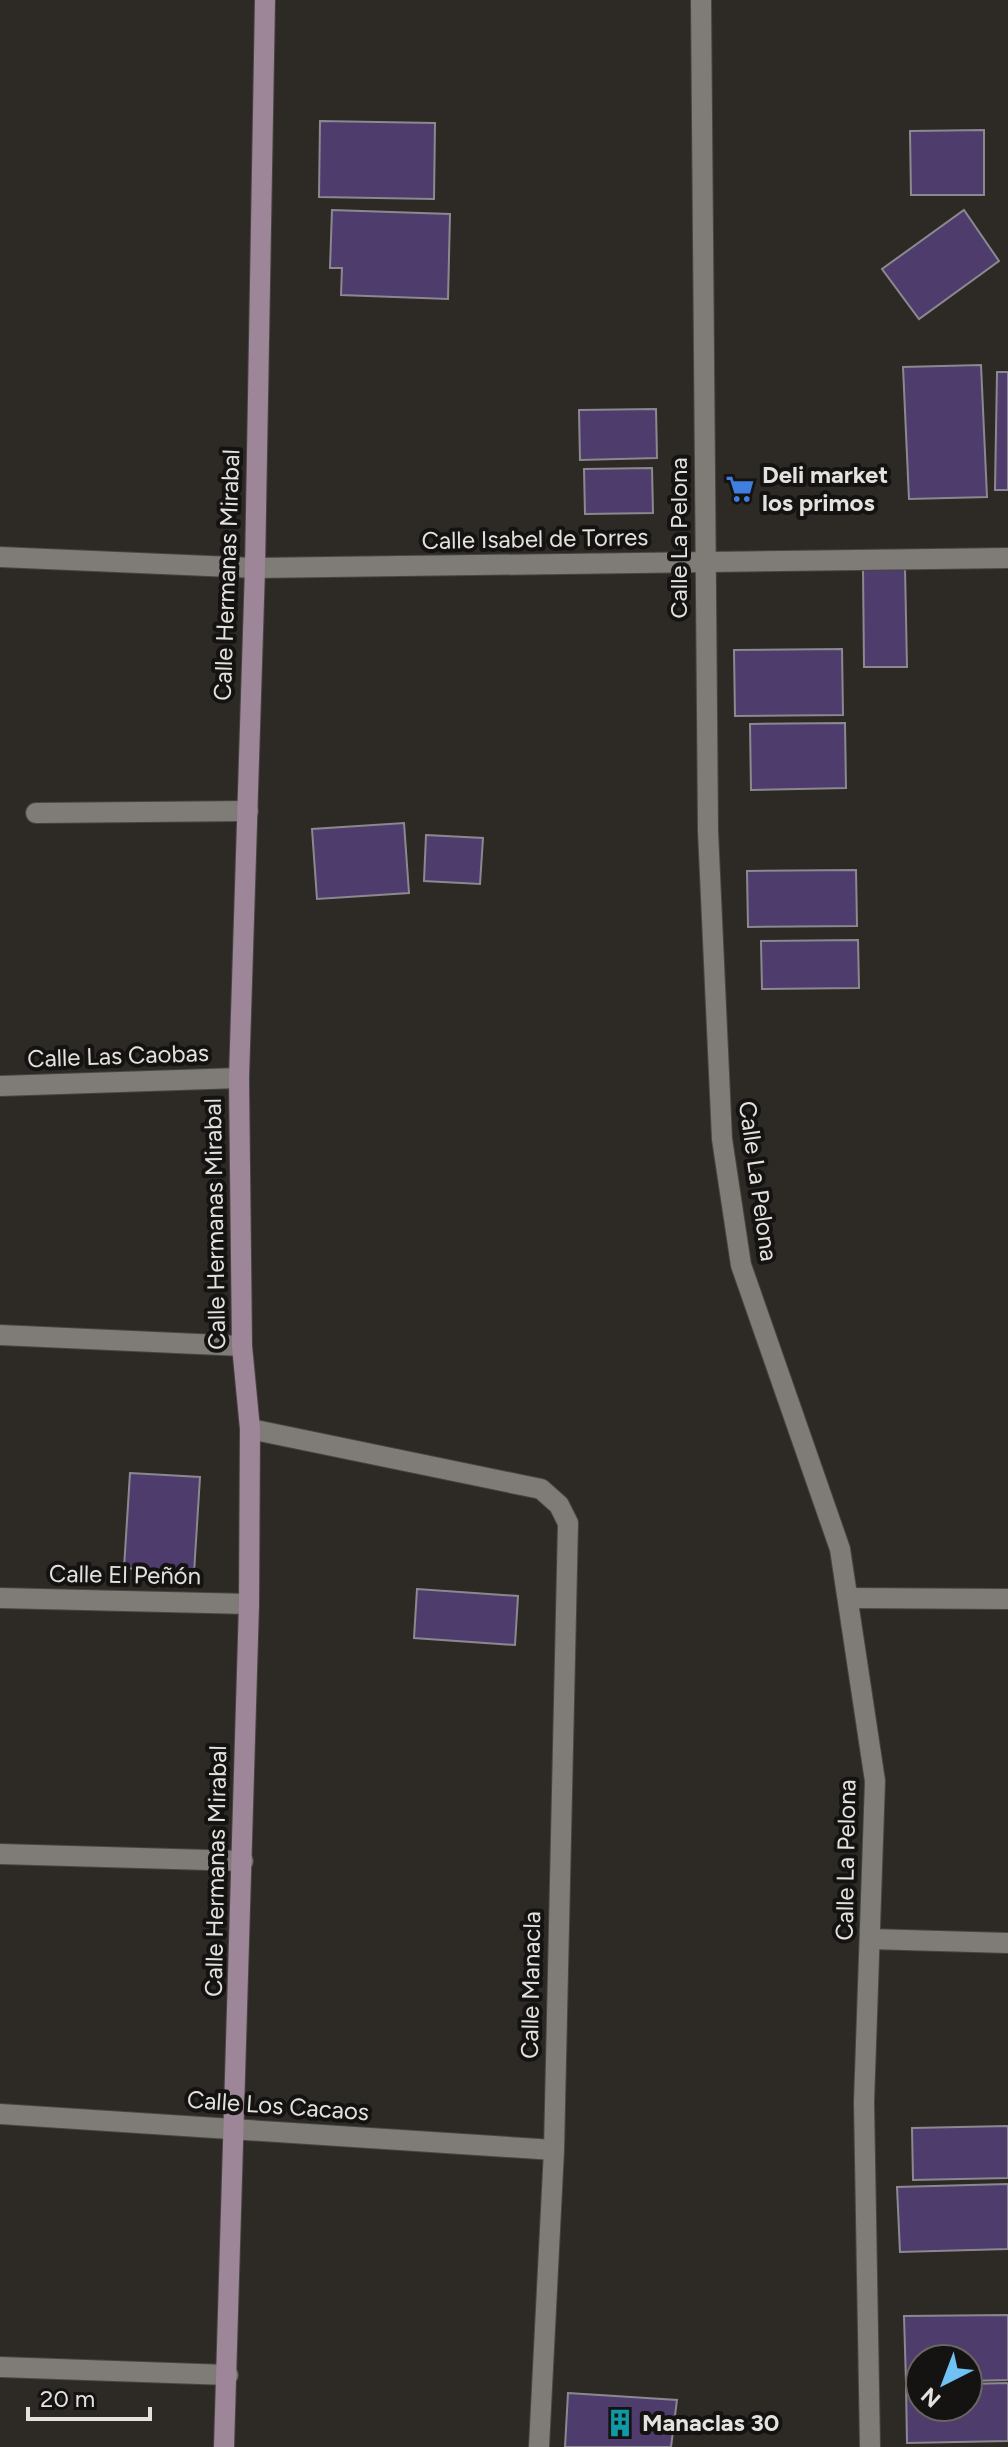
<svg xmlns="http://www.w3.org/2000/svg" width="1008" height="2447" font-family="Figtree,sans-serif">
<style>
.building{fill:#4d3c6c;stroke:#8b898f;stroke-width:2}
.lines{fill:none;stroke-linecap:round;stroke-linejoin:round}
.lane-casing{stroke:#474541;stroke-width:22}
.street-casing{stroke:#474541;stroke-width:22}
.secondary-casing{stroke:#474541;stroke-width:22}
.lane{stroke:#7f7b76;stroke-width:20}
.street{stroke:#7f7b76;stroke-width:20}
.secondary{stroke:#9d8697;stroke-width:20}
.labels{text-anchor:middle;stroke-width:8;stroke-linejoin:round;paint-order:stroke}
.poi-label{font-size:24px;font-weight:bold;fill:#e4e2df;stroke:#141311;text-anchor:start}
.street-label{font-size:24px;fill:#e4e2df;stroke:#141311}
</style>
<rect width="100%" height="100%" fill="#2d2a26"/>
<!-- building -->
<g class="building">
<polygon points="320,121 435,123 434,199 319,197"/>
<polygon points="984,130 984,195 911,195 910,131"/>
<polygon points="332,210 450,214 448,299 341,295 342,268 330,268"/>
<polygon points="964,210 999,261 919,319 882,269"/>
<polygon points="981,365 987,497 909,499 903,367"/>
<polygon points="997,372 1008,372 1008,490 995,490"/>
<polygon points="656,409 657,458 580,460 579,410"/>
<polygon points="652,468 653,513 585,514 584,469"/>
<polygon points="863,568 905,568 907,667 864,667"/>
<polygon points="842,649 843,715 735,716 734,650"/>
<polygon points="845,723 846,788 751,790 750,724"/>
<polygon points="404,823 409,893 317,899 312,829"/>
<polygon points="426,835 483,838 480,884 424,881"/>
<polygon points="856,870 857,926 748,927 747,871"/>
<polygon points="858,940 859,988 762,989 761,941"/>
<polygon points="130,1473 200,1477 194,1573 124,1568"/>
<polygon points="417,1589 518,1596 515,1645 414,1638"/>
<polygon points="1008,2126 1008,2178 913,2180 912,2128"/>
<polygon points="1008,2184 1008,2249 900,2252 897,2187"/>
<polygon points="1008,2315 1008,2380 968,2381 968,2359 920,2359 920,2381 906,2382 904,2316"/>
<polygon points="1008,2383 1008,2441 907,2443 906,2385 920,2385 920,2407 968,2407 968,2384"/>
<polygon points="568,2393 677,2400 671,2447 565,2447"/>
</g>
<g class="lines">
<defs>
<polyline id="lane" points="0,557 255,568"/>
<g id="street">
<polyline points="701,0 708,831 722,1139 741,1265 840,1549 875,1781 864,2102 870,2447"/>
<polyline points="255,568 1008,558"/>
<polyline points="36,813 248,811"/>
<polyline points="0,1086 239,1078"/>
<polyline points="0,1335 242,1346"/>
<polyline points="250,1429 541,1489 559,1505 568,1523 554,2150 539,2447"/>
<polyline points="0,1598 249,1604"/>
<polyline points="848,1598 1008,1599"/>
<polyline points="0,1854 243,1861"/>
<polyline points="870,1939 1008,1943"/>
<polyline points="0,2114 554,2150"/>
<polyline points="0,2367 228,2375"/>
</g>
<polyline id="secondary" points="224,2447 249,1604 250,1429 242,1346 239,1078 255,568 265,0"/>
</defs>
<!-- lane casing -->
<use href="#lane" class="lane-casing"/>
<!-- street casing -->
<use href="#street" class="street-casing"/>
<!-- secondary casing -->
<use href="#secondary" class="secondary-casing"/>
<!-- lane -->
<use href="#lane" class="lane"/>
<!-- street -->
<use href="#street" class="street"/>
<!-- secondary -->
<use href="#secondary" class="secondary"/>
</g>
<!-- icons -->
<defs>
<symbol id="supermarket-bare" viewBox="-9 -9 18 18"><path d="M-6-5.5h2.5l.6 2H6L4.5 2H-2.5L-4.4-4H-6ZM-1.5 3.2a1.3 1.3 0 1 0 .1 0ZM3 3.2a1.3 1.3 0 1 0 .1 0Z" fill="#3f7fe0" stroke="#141311" stroke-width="2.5" paint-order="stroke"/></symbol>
<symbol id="building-bare" viewBox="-9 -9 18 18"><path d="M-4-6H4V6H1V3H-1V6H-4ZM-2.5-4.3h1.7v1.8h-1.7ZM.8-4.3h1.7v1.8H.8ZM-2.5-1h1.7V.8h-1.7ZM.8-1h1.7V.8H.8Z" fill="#0f9aa8" stroke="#141311" stroke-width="2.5" paint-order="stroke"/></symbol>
</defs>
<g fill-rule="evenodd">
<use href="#supermarket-bare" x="720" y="469" width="40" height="40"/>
<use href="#building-bare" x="600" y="2403" width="40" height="40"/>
</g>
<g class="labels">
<!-- poi labels -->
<g class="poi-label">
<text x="762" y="483">Deli market<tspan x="762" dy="28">los primos</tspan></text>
<text x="642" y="2431">Manaclas 30</text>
</g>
<!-- street labels -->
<g class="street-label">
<text transform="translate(679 538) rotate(-90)" y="8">Calle La Pelona</text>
<text transform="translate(535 539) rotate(-1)" y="8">Calle Isabel de Torres</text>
<text transform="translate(227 575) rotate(-88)" y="8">Calle Hermanas Mirabal</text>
<text transform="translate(118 1056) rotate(-2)" y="8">Calle Las Caobas</text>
<text transform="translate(758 1181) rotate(82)" y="8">Calle La Pelona</text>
<text transform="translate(215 1224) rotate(-91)" y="8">Calle Hermanas Mirabal</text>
<text transform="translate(125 1575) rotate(1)" y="8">Calle El Peñón</text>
<text transform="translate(846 1860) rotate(-89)" y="8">Calle La Pelona</text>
<text transform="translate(216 1871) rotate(-89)" y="8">Calle Hermanas Mirabal</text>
<text transform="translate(531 1985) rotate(-89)" y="8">Calle Manacla</text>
<text transform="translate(278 2106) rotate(4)" y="8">Calle Los Cacaos</text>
</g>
</g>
<!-- north arrow -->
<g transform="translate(944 2383) rotate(222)"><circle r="38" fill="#141311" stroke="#676663" stroke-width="2"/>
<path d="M0-6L14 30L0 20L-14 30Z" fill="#70c2f4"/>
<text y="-12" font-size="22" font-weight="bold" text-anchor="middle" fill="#e4e2df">N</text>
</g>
<!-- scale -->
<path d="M28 2407v12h122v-12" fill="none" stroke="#e4e2df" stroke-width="4"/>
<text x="40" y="2407" font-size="24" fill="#e4e2df" stroke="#141311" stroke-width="6" paint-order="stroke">20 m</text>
</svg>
